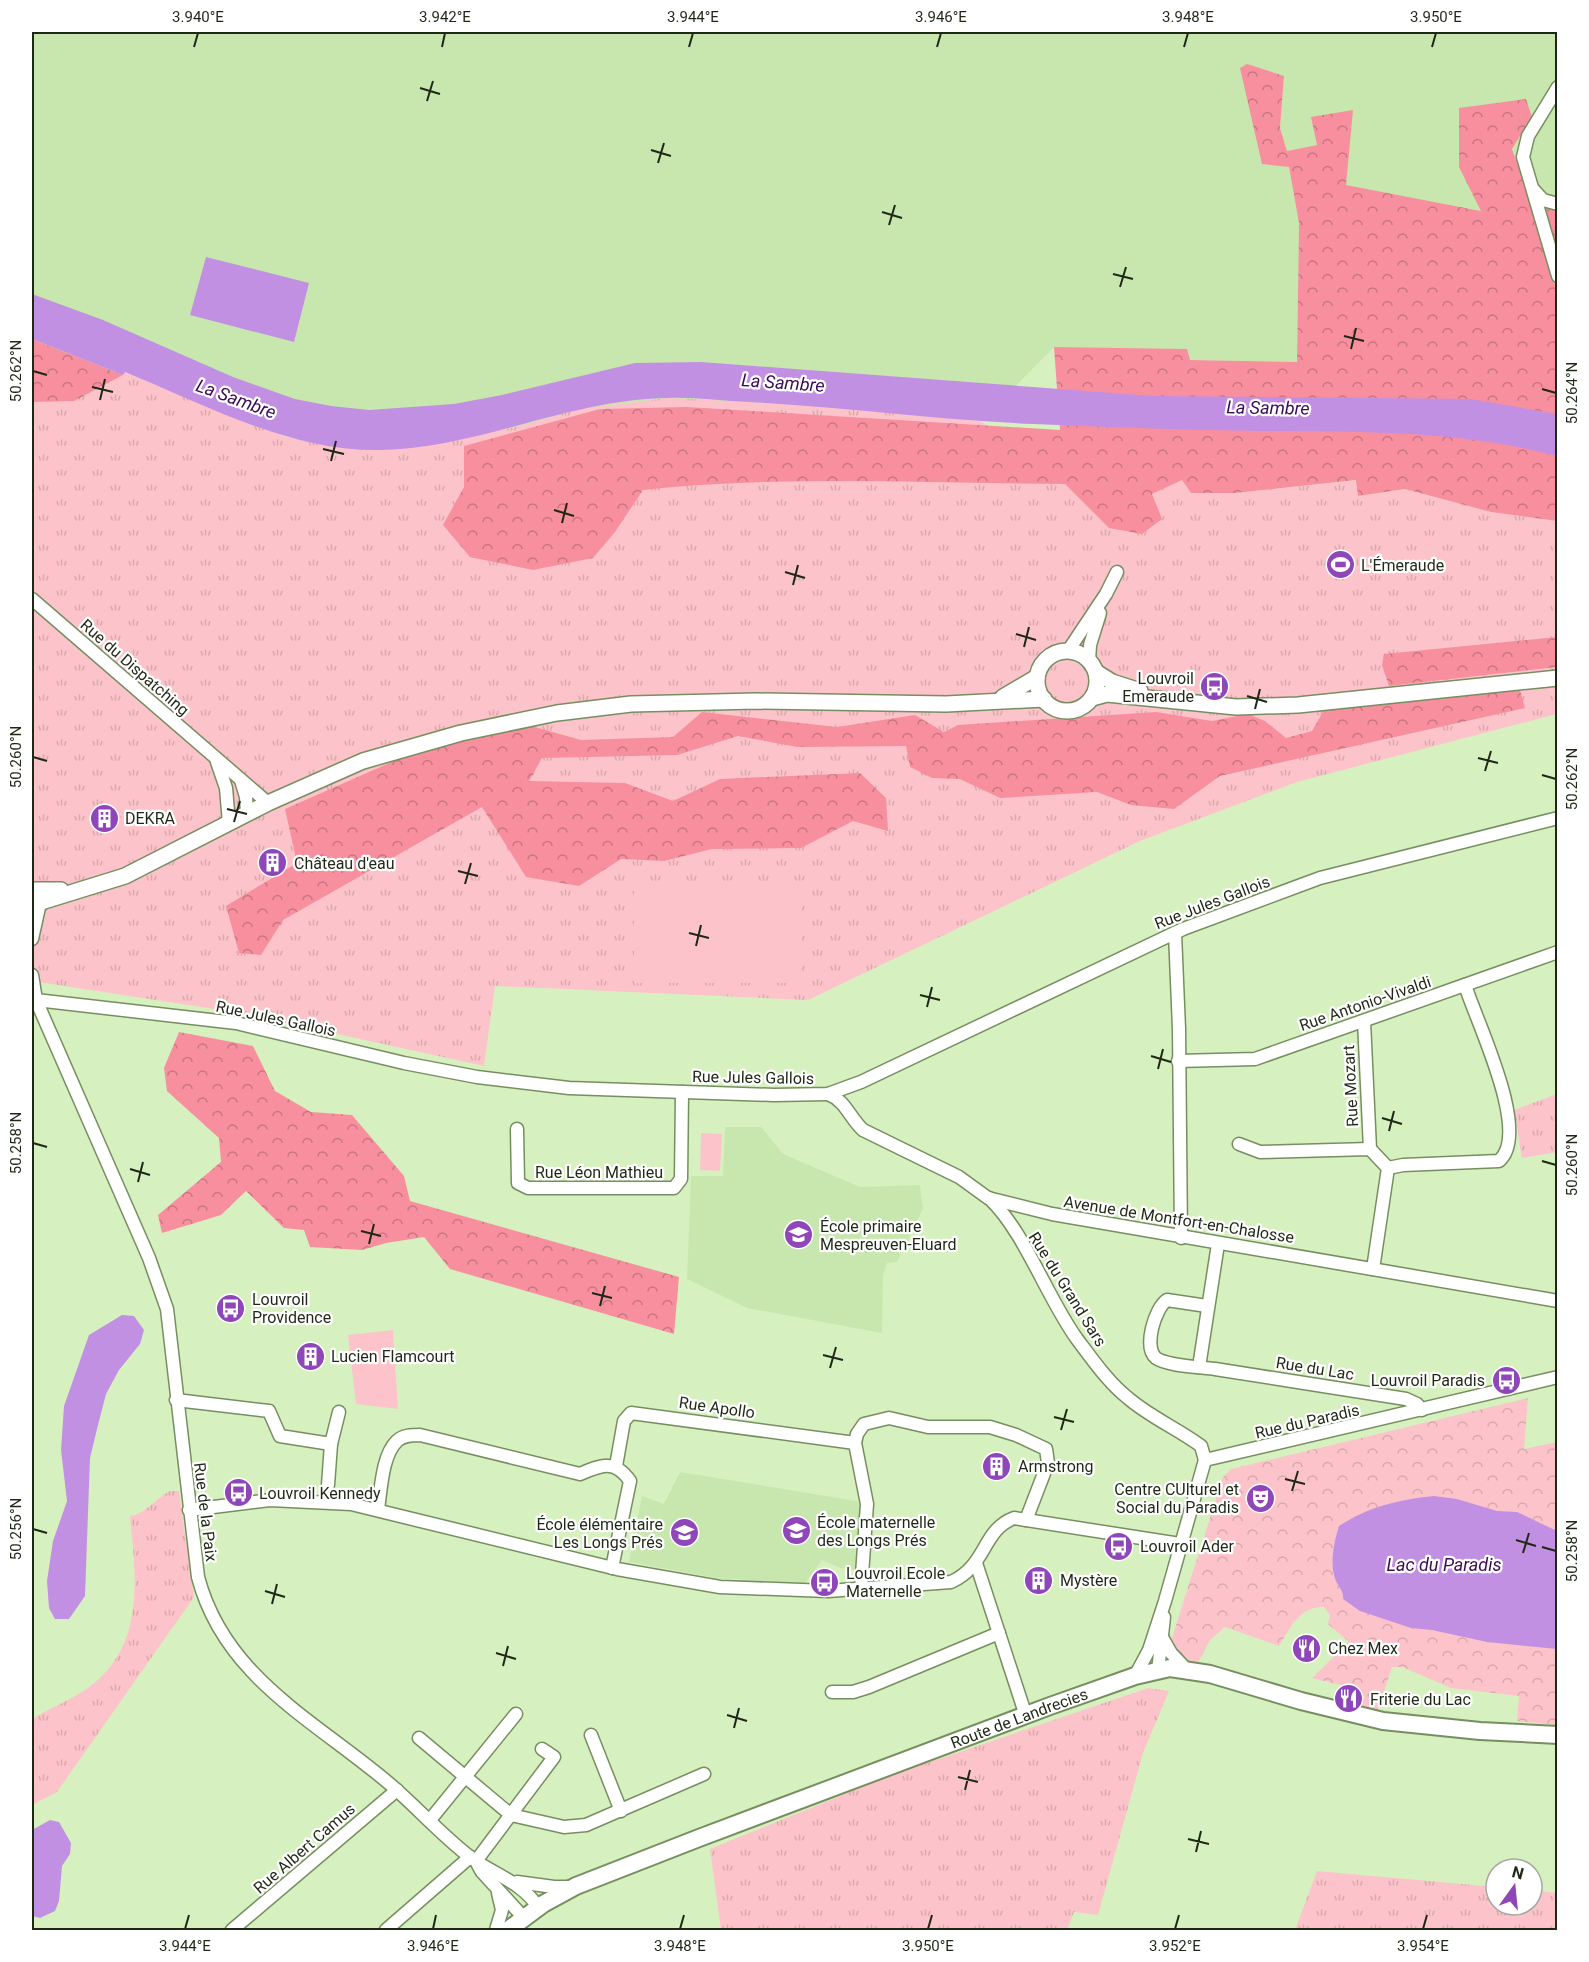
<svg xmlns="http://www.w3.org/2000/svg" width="1589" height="1962" font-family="Roboto,sans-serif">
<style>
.built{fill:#c8e7ae}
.grass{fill:url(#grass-tufts)}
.forest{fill:url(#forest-crowns)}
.park{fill:url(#park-crowns)}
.pitch{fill:#fcc4ca}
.water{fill:#c290e3}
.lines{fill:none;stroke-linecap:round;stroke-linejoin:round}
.minor-casing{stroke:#768e60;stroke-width:15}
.tertiary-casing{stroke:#768e60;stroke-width:18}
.secondary-casing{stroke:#768e60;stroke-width:20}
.minor{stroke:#fff;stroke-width:12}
.tertiary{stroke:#fff;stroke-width:15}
.secondary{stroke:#fff;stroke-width:16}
.ticks{fill:none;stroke:#1f2816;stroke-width:2}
.labels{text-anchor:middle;stroke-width:4.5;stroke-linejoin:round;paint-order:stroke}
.poi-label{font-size:16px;fill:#1f2816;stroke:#fff;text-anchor:start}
.street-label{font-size:16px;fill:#1f2816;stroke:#fff}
.water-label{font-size:18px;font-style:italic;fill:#3c0a55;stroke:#fff}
.neatline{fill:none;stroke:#1f2816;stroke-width:2}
.ticks-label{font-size:15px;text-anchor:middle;fill:#1f2816}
</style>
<defs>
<pattern id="grass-tufts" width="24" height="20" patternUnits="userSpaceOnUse" patternTransform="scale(1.5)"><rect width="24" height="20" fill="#fcc4ca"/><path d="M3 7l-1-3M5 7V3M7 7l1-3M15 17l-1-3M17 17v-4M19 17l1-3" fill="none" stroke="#d8a8ad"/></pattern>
<pattern id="forest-crowns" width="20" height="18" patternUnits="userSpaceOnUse" patternTransform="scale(1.5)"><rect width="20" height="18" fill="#f88f9f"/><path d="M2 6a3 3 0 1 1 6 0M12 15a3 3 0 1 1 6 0" fill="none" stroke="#c87581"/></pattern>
<pattern id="park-crowns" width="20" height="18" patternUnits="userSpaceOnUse" patternTransform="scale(1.5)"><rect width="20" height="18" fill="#fcc4ca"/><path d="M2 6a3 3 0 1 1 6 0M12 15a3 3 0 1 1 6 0" fill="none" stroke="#d8a8ad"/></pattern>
</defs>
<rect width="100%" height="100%" fill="#d6f1bf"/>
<!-- built -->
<g class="built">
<polygon points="32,32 1557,32 1557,205 1532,204 1512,149 1532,117 1459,167 1482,211 1345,185 1353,110 1317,145 1287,151 1280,128 1284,76 1247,65 1289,167 1299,223 1297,362 1189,360 1187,350 1054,347 981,421 807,405 425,445 32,339"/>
<polygon points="725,1127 761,1127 783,1154 860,1187 920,1185 923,1209 897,1262 887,1263 883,1275 882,1333 747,1308 687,1279 691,1176 723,1176"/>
<polygon points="680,1472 862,1502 855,1570 841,1568 822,1560 805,1583 717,1578 629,1562 642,1496 664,1504"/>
</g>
<!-- grass -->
<g class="grass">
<polygon points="124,372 286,437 331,446 381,450 425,445 520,426 579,409 668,398 807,405 981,421 1065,484 1109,528 1152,494 1182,479 1192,493 1235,493 1357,480 1358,496 1405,489 1491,512 1557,521 1557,714 1297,782 1140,841 808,1000 495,986 484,1066 240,1013 32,981 32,402 74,400"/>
<polygon points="1557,1094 1557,1152 1522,1158 1514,1110"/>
<path d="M 170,1491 L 179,1491 L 194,1597 L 57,1792 L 32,1805 L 32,1719 C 50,1708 71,1700 88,1688 C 146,1646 136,1578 130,1516 C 146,1514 156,1498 170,1491 Z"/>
<polygon points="1148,1688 1169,1691 1143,1753 1098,1915 1074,1912 1067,1930 721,1930 710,1849 892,1775"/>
<polygon points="1317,1871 1496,1887 1496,1905 1532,1905 1532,1890 1557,1893 1557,1930 1295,1930"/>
</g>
<!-- forest -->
<g class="forest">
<path d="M 1247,64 L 1284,76 L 1280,128 L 1287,151 L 1317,145 L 1311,117 L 1353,110 L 1346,185 L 1481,211 L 1459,167 L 1459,108 L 1526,99 L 1532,117 L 1512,149 L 1532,204 L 1557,205 L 1557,521 L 1491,512 L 1405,489 L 1358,496 L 1356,480 L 1235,493 L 1191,493 L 1182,480 L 1152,494 L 1162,519 L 1142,534 L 1109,528 L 1065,484 C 925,483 782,475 643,490 L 615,532 L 593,558 L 533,570 L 470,557 L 443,525 L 464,487 L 464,446 L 600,409 L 687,407 L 1060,430 L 1054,347 L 1187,349 L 1190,360 L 1297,362 L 1299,223 L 1289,167 L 1262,164 L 1240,68 Z"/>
<polygon points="32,339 123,375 74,401 32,402"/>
<polygon points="1557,637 1557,667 1389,686 1382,665 1384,654"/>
<polygon points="1520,690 1525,708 1220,776 1174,809 1131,805 1097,792 1000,798 960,779 932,778 910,767 906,746 797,747 738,736 677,755 542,758 529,781 625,783 673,801 720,779 860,773 886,798 888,831 853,821 801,848 712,849 664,861 621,859 579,886 526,877 482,807 283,920 261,955 239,953 226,906 297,863 285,809 412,753 528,725 581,740 673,737 702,712 837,727 915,715 944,732 958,725 1156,712 1212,721 1248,714 1265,721 1286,738 1312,731 1324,710"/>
<polygon points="179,1032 253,1046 275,1091 311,1112 352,1115 404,1176 410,1201 679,1277 674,1334 450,1269 424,1237 386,1243 362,1250 310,1247 304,1230 284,1228 246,1191 221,1215 162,1233 158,1215 221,1162 219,1138 167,1091 164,1068"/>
</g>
<!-- park -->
<path class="park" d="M 1528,1398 L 1524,1449 L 1557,1442 L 1557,1725 L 1517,1721 L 1519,1696 L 1451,1688 L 1402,1667 L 1392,1667 L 1378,1710 L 1359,1706 L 1361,1690 L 1312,1678 L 1349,1642 L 1328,1624 L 1330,1615 L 1324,1607 C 1300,1606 1290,1628 1279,1646 L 1225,1627 L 1210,1640 L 1198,1663 L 1187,1660 L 1170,1644 L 1223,1477 L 1231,1469 Z"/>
<!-- pitch -->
<g class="pitch">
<rect x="634" y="884" width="167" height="99"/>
<polygon points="701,1133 722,1134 720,1171 700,1170"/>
<polygon points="393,1330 398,1409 356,1404 348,1335"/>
</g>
<!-- water -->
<g class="water">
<polygon points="206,257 309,283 294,342 190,315"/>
<path d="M 32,294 L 103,320 L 233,377 L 295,399 L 331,406 L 369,410 L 454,404 L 502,395 L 635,363 L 701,362 L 1153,396 L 1471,399 L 1557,414 L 1557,456 C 1460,430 1359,432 1260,431 C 1184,430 1109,427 1033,424 C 938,420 844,407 749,402 C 722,401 695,397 668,398 C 570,399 479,448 381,450 C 291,452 206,405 125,372 L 123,375 L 32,339 Z"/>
<polygon points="122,1315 134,1316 144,1330 140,1344 119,1370 106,1394 97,1429 90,1458 85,1596 69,1619 55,1619 49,1608 47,1581 53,1541 67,1501 61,1450 64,1406 89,1335"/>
<path d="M 1434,1496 L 1457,1499 L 1497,1511 L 1517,1512 L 1557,1531 L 1557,1649 L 1487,1642 L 1432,1630 L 1411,1628 L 1360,1611 L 1343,1599 C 1344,1591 1339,1588 1336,1581 C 1329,1565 1334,1542 1339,1526 C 1370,1506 1398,1500 1434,1496 Z"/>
<polygon points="50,1820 59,1822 71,1843 70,1854 62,1866 59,1901 55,1911 40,1918 32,1916 32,1830"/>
</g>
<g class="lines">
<defs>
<g id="minor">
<polyline points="1558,87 1528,136 1523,157 1558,276"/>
<polyline points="1533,189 1543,200 1558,204"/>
<polyline points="32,599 268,803"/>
<polyline points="1068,651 1106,594 1117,572"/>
<polyline points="1089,661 1090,645 1100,613"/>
<polyline points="217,762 226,788 229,823"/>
<polyline points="241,780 246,797 247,814"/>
<polyline points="1175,933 1179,1029 1181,1238"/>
<polyline points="32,939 42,894"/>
<path d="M 32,975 L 36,1000 L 149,1258 L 167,1309 L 198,1577 C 224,1676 312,1719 385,1780 C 414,1804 440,1834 470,1857 C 494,1875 522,1882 538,1907"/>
<polyline points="36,1000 236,1023 404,1063 477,1077 569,1088 774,1095 828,1094 861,1082 1183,929 1320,878 1558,818"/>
<polyline points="1364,1021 1370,1149"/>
<polyline points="1178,1061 1255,1059 1558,952"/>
<path d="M 828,1094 C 846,1101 849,1117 863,1130 L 959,1177 L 988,1198 L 1052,1214 L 1558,1301"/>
<polyline points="517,1129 518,1183 528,1188 674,1188 681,1179 682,1092"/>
<polyline points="1239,1144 1260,1152 1370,1149 1388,1168"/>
<path d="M 1388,1168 L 1403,1165 L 1499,1161 C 1532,1133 1476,1021 1465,985"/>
<path d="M 989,1198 C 1025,1232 1047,1298 1077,1339 C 1092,1359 1108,1382 1128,1398 C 1150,1417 1178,1429 1201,1446 L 1205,1460"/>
<polyline points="1373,1269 1388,1168"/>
<path d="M 1207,1306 L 1167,1300 C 1155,1308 1143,1347 1156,1358 C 1167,1366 1201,1367 1215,1369 C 1279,1379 1342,1389 1406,1399 L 1417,1404 L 1422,1410"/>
<polyline points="1199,1367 1218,1244"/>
<polyline points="176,1400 269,1411 280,1436 331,1444"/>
<polyline points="1205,1460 1558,1377"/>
<polyline points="616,1466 624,1421 631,1413 855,1443"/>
<polyline points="328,1485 331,1444 339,1412"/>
<path d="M 378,1509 C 381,1490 382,1455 397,1441 C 403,1435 412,1435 420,1435 L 580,1474 C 601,1465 615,1459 630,1481 L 612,1568"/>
<path d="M 189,1510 L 270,1500 L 351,1504 L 617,1569 L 720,1587 L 828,1591 L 951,1582 C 987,1566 982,1530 1014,1518 L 1180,1544"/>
<polyline points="976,1563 1026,1716"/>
<polyline points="861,1589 867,1504 855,1443 857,1434 864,1424 889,1418 928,1427 990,1427 1016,1435 1046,1449 1048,1463 1026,1520"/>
<polyline points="1163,1639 1171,1653 1186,1669"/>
<polyline points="1158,1671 1164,1617"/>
<polyline points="1135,1676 1149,1650 1165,1601 1205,1460"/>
<polyline points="832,1692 853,1692 869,1687 999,1633"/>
<polyline points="591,1735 621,1811"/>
<polyline points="419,1738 511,1815 564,1827 586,1825 704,1774"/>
<polyline points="430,1820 516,1714"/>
<polyline points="476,1861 554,1757 542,1749"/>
<polyline points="478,1865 482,1872 524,1918"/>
<polyline points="517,1882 554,1887 571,1887"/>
<polyline points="232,1930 397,1790"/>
<polyline points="386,1930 470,1857"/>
<polyline points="496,1930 502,1910 498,1893"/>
</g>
<g id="tertiary">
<circle cx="1067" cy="681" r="30"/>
<polyline points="1096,672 1112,682 1140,691"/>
<polyline points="1003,697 1037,677"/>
<polyline points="1092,698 1107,694 1236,707 1298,705 1558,678"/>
<polyline points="32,890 61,890"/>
<polyline points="32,902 41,902 125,876 268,803 363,761 461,733 557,713 631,704 756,701 946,704 1044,699"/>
</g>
<g id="secondary">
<path id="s1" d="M 508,1930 L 543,1904 L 576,1886 L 699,1838 L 1050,1706 L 1135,1676 L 1170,1668 L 1210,1674 L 1301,1701 L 1383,1721 L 1480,1731 L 1558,1735"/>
</g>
</defs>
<!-- minor casing -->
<use href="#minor" class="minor-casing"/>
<!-- tertiary casing -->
<use href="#tertiary" class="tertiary-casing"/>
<!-- secondary casing -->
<use href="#secondary" class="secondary-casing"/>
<!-- minor -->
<use href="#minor" class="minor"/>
<!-- tertiary -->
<use href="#tertiary" class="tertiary"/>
<!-- secondary -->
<use href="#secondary" class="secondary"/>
</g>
<!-- ticks -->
<path class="ticks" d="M 194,47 L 198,33M 442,47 L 445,33M 689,47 L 693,33M 937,47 L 941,33M 1184,47 L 1188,33M 1432,47 L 1436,33M 420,88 L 440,94M 427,101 L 433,81M 651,150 L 671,156M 658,163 L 664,143M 882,212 L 902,218M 889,225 L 895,205M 1113,274 L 1133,279M 1120,287 L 1126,267M 1344,336 L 1364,341M 1351,349 L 1356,328M 33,371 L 47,375M 92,387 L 113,392M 1542,389 L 1556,393M 100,400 L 105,379M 323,449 L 344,454M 331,461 L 336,441M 554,510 L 574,516M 562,523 L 567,503M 785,572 L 805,578M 793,585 L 798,565M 1016,634 L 1036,640M 1024,647 L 1029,627M 1247,696 L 1267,702M 1255,709 L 1260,689M 33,757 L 47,761M 1478,758 L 1498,763M 1485,771 L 1491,751M 1542,775 L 1556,779M 227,809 L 247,814M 234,822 L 240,801M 458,871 L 478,876M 465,884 L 471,863M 689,933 L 709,938M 696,946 L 701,925M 920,995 L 940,1000M 927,1007 L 932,987M 1151,1056 L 1171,1062M 1158,1069 L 1163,1049M 1382,1118 L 1402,1124M 1389,1131 L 1394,1111M 33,1143 L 47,1147M 1542,1161 L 1556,1165M 130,1169 L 150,1175M 138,1182 L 143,1162M 361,1231 L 381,1236M 369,1244 L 374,1224M 592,1293 L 612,1298M 600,1306 L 605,1286M 823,1355 L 843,1360M 830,1368 L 836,1347M 1054,1417 L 1074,1422M 1061,1430 L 1067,1409M 1285,1479 L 1305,1484M 1292,1491 L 1298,1471M 33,1529 L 47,1533M 1516,1540 L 1536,1546M 1542,1547 L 1556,1551M 1523,1553 L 1529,1533M 265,1591 L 285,1597M 272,1604 L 277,1584M 496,1653 L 516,1659M 503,1666 L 508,1646M 727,1715 L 747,1721M 734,1728 L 739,1708M 958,1777 L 978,1782M 965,1790 L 970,1770M 1188,1839 L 1209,1844M 1196,1852 L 1201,1831M 185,1929 L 189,1915M 433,1929 L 436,1915M 680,1929 L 684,1915M 928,1929 L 932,1915M 1175,1929 L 1179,1915M 1423,1929 L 1427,1915"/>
<!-- icons -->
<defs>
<symbol id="stadium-disc" viewBox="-11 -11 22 22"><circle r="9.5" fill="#8e46b8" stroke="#fff"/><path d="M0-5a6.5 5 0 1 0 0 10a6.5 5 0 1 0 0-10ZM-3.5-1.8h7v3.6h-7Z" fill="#fff"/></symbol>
<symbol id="bus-disc" viewBox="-11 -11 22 22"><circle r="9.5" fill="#8e46b8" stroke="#fff"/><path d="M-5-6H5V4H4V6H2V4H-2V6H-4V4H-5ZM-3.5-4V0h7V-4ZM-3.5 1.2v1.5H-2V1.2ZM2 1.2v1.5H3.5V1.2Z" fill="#fff"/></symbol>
<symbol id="building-disc" viewBox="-11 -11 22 22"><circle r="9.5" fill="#8e46b8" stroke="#fff"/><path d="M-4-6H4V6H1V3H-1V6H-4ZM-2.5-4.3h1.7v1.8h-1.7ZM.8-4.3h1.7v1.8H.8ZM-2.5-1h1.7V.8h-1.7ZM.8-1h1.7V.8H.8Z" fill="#fff"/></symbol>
<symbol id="school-disc" viewBox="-11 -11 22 22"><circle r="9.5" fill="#8e46b8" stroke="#fff"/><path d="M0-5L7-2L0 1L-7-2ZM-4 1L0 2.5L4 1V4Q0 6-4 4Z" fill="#fff"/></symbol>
<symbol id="theatre-disc" viewBox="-11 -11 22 22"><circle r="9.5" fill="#8e46b8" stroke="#fff"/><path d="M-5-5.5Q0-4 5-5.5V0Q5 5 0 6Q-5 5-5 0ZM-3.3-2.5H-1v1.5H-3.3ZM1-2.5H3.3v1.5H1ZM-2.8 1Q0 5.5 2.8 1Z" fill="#fff"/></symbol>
<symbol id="restaurant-disc" viewBox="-11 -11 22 22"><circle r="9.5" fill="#8e46b8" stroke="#fff"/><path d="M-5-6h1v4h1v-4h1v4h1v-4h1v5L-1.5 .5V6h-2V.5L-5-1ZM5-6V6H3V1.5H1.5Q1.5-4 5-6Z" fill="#fff"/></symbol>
</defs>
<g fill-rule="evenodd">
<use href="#stadium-disc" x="1324" y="548" width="33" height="33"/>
<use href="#bus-disc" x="1198" y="670" width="33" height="33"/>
<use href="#building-disc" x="88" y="802" width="33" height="33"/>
<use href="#building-disc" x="256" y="846" width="33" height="33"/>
<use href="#school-disc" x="782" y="1218" width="33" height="33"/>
<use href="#bus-disc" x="214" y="1292" width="33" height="33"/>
<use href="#building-disc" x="294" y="1340" width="33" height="33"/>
<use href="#bus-disc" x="1490" y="1364" width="33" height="33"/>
<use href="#building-disc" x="980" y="1450" width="33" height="33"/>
<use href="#bus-disc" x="222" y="1476" width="33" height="33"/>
<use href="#theatre-disc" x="1244" y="1482" width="33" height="33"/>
<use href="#school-disc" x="780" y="1514" width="33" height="33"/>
<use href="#school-disc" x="668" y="1516" width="33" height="33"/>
<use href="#bus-disc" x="1102" y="1530" width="33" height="33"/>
<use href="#building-disc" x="1022" y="1564" width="33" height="33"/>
<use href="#bus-disc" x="808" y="1566" width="33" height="33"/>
<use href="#restaurant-disc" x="1290" y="1632" width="33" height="33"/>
<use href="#restaurant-disc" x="1332" y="1682" width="33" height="33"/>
</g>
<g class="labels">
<!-- poi labels -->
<g class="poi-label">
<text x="1361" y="571">L'Émeraude</text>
<text x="1194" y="684" text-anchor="end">Louvroil<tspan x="1194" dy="18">Emeraude</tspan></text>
<text x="125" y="824">DEKRA</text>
<text x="294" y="869">Château d'eau</text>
<text x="820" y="1232">École primaire<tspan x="820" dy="18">Mespreuven-Eluard</tspan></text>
<text x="252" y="1305">Louvroil<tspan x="252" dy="18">Providence</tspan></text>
<text x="331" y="1362">Lucien Flamcourt</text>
<text x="1485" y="1386" text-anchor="end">Louvroil Paradis</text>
<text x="1018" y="1472">Armstrong</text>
<text x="1239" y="1495" text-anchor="end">Centre CUlturel et<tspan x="1239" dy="18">Social du Paradis</tspan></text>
<text x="259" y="1499">Louvroil Kennedy</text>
<text x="817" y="1528">École maternelle<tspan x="817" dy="18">des Longs Prés</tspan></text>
<text x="663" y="1530" text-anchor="end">École élémentaire<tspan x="663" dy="18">Les Longs Prés</tspan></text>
<text x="1140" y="1552">Louvroil Ader</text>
<text x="846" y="1579">Louvroil Ecole<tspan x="846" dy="18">Maternelle</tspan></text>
<text x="1060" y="1586">Mystère</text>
<text x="1328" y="1654">Chez Mex</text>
<text x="1370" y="1705">Friterie du Lac</text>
</g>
<!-- street labels -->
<g class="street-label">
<text transform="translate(135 667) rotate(41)" y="6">Rue du Dispatching</text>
<text transform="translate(1212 902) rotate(-21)" y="6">Rue Jules Gallois</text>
<text transform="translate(1365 1003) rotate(-19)" y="6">Rue Antonio-Vivaldi</text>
<text transform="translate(276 1018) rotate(12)" y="6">Rue Jules Gallois</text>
<text transform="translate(753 1077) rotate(1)" y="6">Rue Jules Gallois</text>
<text transform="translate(1350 1086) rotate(-93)" y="6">Rue Mozart</text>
<text x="599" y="1178">Rue Léon Mathieu</text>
<text transform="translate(1179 1219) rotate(9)" y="6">Avenue de Montfort-en-Chalosse</text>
<text transform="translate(1068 1289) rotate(58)" y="6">Rue du Grand Sars</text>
<text transform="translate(1315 1368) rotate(9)" y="6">Rue du Lac</text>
<text transform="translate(717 1407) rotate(8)" y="6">Rue Apollo</text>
<text transform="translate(1307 1421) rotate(-13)" y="6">Rue du Paradis</text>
<text transform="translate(206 1512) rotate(83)" y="6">Rue de la Paix</text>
<text dy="6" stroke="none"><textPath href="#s1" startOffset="555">Route de Landrecies</textPath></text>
<text transform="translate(304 1848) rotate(-41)" y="6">Rue Albert Camus</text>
</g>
<!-- water labels -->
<g class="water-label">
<text transform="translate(783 383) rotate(4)" y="6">La Sambre</text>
<text transform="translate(236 399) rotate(20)" y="6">La Sambre</text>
<text transform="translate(1268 408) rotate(1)" y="6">La Sambre</text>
<text x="1444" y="1571">Lac du Paradis</text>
</g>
</g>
<!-- border -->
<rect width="1589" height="1962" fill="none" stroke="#ffffff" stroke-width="66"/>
<!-- north arrow -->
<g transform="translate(1514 1887) rotate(15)"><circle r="28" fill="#ffffff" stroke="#a5a9a2" stroke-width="1.5"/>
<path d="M0-4.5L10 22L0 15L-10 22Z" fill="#8e46b8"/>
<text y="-9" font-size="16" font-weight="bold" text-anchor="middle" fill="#1f2816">N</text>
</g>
<rect x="33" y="33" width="1523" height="1896" class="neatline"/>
<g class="ticks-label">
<text x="198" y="22">3.940°E</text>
<text x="445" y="22">3.942°E</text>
<text x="693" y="22">3.944°E</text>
<text x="941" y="22">3.946°E</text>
<text x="1188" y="22">3.948°E</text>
<text x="1436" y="22">3.950°E</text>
<text transform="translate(16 371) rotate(-90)" y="5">50.262°N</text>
<text transform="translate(1572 393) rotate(-90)" y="5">50.264°N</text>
<text transform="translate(16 757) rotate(-90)" y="5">50.260°N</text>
<text transform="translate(1572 779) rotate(-90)" y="5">50.262°N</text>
<text transform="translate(16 1143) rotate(-90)" y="5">50.258°N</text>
<text transform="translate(1572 1165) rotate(-90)" y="5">50.260°N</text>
<text transform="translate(16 1529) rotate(-90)" y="5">50.256°N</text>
<text transform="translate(1572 1551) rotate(-90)" y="5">50.258°N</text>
<text x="185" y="1951">3.944°E</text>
<text x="433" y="1951">3.946°E</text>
<text x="680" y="1951">3.948°E</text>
<text x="928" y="1951">3.950°E</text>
<text x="1175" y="1951">3.952°E</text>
<text x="1423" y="1951">3.954°E</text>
</g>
</svg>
